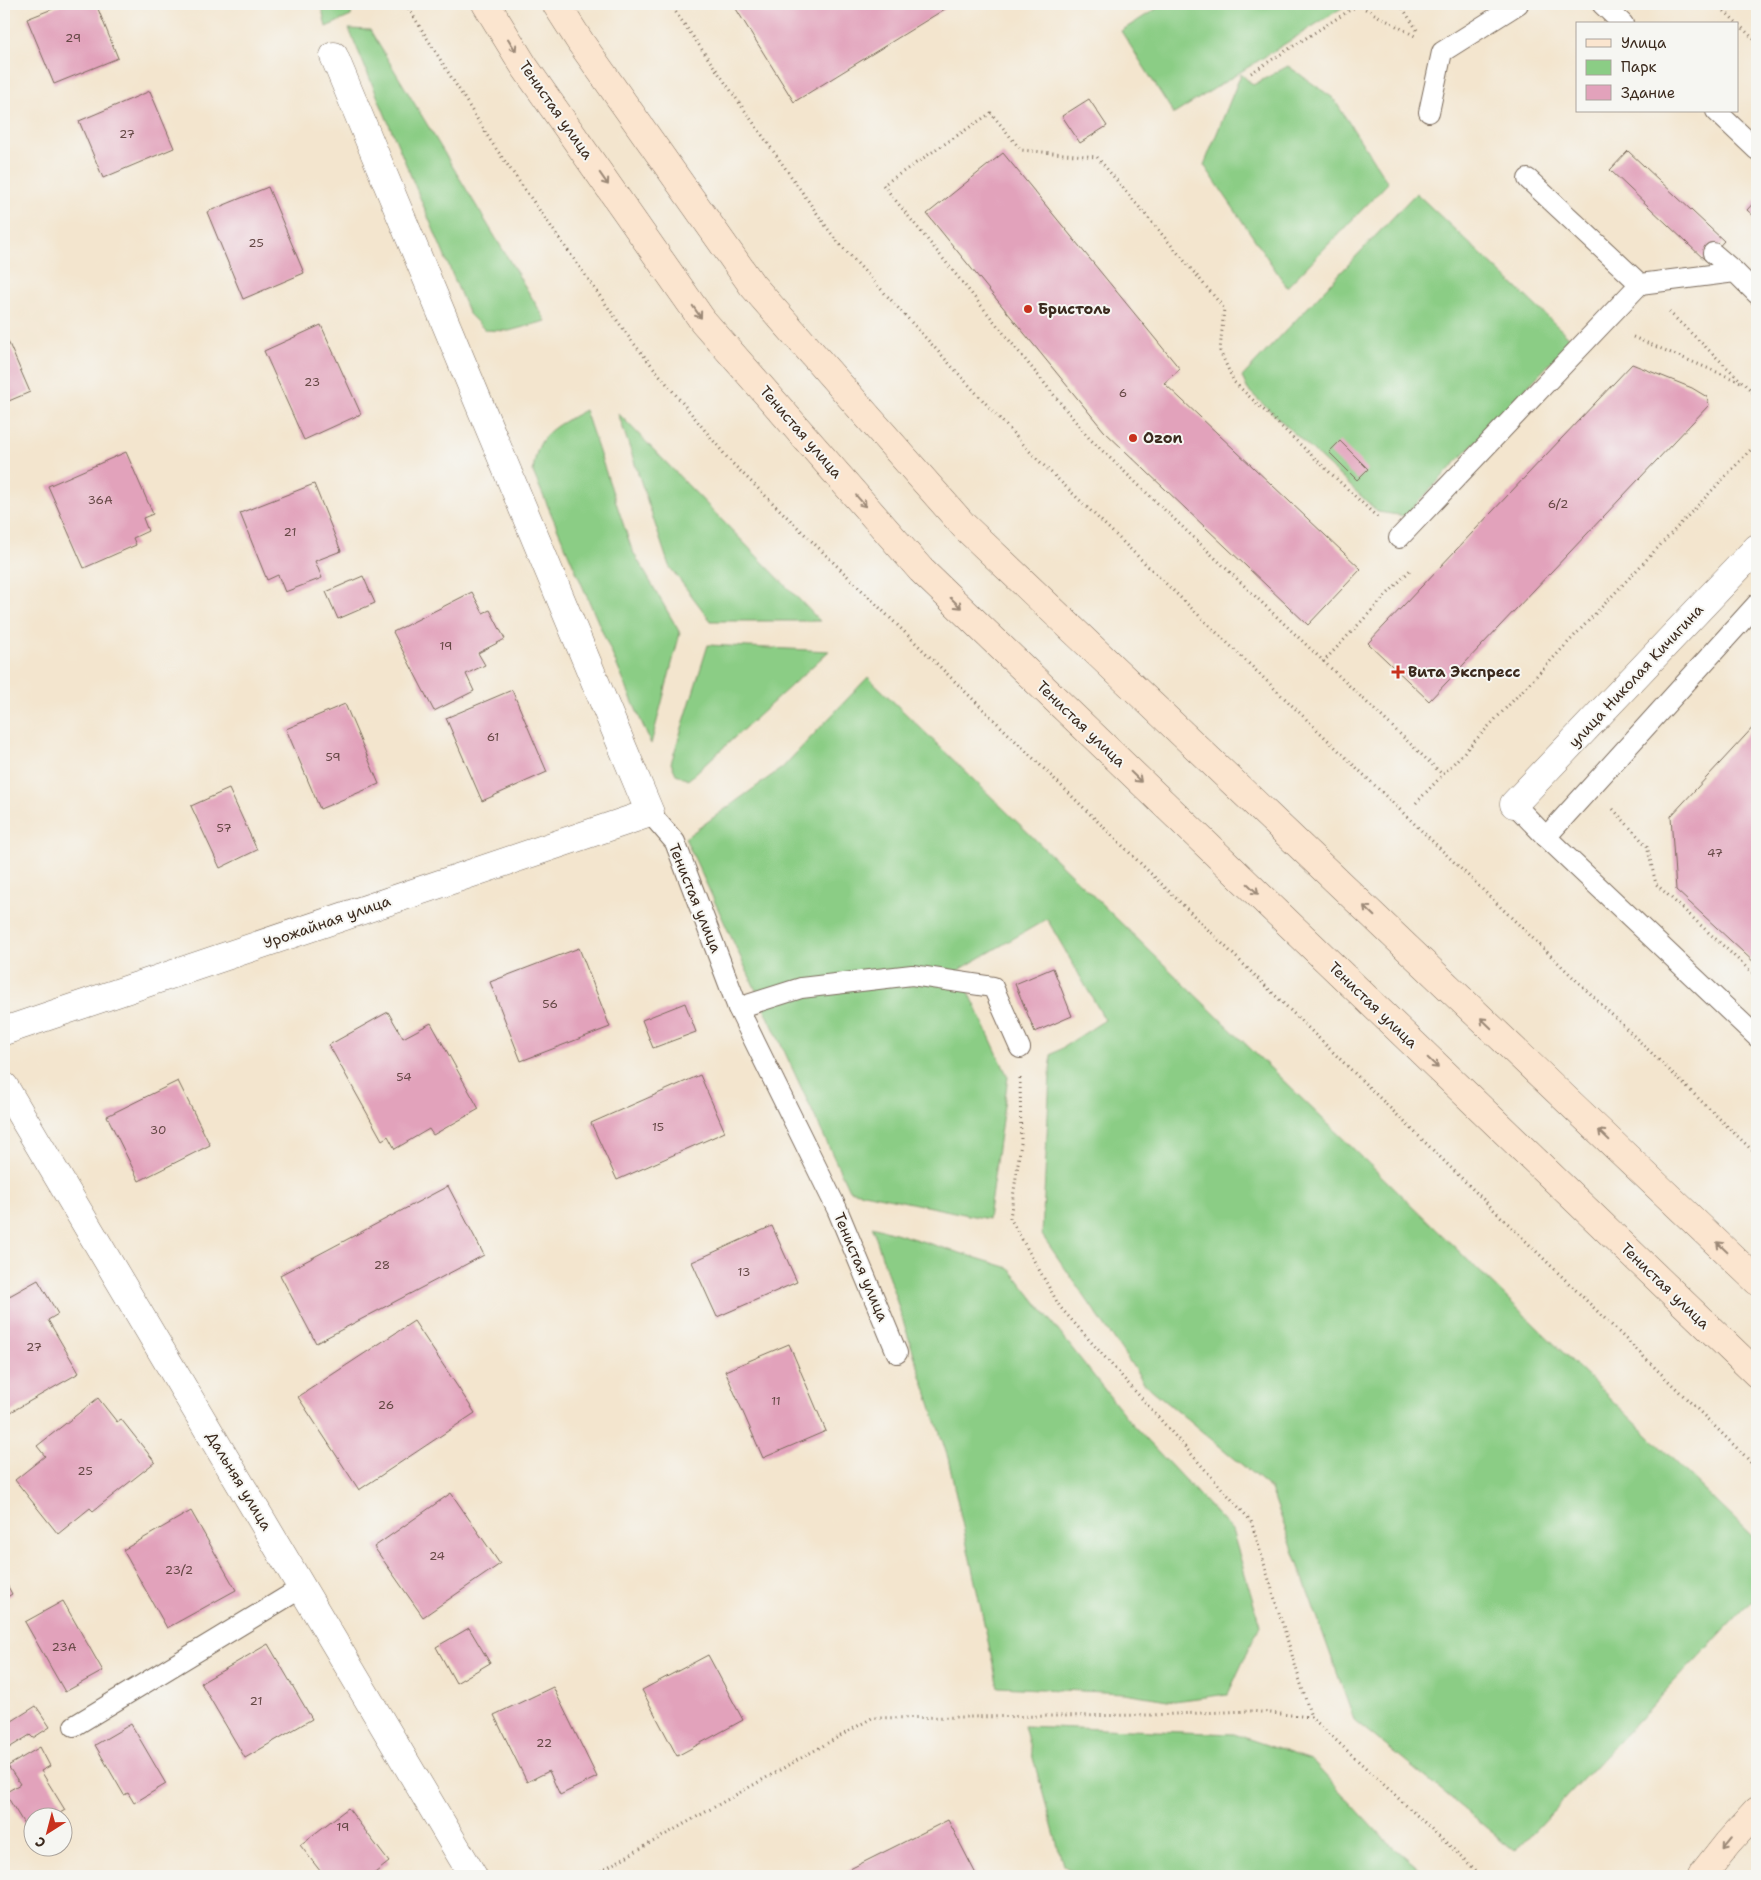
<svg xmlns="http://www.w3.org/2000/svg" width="1761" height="1880" font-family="'Shantell Sans',sans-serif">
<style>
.green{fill:#8bcd85;stroke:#637c52}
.building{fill:#e2a2bb}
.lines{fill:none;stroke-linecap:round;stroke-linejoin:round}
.service-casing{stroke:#7b6b5c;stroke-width:22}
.minor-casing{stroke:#7b6b5c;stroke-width:29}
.secondary-casing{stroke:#7b6b5c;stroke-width:29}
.path{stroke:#7b6b5c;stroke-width:3;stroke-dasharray:1 4;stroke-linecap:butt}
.service{stroke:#fff;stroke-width:20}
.minor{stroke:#fff;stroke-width:28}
.secondary{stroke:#fbe5cf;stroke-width:28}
.oneway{stroke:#9b8876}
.poi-dot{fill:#c8321e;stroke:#f6f6f2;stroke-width:2}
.labels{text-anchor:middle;stroke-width:4;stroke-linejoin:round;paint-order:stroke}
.number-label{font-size:12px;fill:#654845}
.street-label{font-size:15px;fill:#3b2a1e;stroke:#f6f6f2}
.poi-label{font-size:15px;font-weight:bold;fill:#3b2a1e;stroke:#f6f6f2;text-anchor:start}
</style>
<rect width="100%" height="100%" fill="#f6f6f2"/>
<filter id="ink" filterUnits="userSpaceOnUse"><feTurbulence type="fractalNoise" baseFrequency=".02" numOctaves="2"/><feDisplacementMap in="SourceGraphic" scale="10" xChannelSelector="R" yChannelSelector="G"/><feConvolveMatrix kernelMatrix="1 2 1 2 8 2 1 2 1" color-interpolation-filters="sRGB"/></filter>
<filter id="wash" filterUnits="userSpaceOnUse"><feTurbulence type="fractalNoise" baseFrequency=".0096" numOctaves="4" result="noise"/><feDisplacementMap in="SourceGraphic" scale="20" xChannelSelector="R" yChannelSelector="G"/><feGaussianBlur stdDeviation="1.12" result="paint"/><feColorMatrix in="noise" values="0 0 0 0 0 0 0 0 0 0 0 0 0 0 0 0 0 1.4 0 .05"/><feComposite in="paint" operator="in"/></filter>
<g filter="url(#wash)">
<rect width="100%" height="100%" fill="#f3e5ce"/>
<!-- green -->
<g class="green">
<polygon points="321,4 352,4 351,16 326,27"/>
<polygon points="1164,4 1348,4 1174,114 1121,31"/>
<polygon points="349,29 370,30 546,321 509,331 485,330 469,314"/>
<polygon points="1288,66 1333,98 1388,183 1287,287 1204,165 1241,74 1253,85"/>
<polygon points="1416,193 1572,340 1405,516 1378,512 1248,390 1242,377"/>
<path d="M 585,410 L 632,550 L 680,633 L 651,744 L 533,472 C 537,432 553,428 585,410 Z"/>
<polygon points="618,413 820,621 711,621 669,566"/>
<polygon points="708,645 829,651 688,780 676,774 671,763"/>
<polygon points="868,677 1757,1541 1757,1595 1515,1851 1354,1720 1271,1489 1145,1384 1042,1235 1051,1055 1105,1020 1047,919 959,970 1008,1077 988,1219 849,1190 685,838 782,768"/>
<polygon points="872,1226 1009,1268 1130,1422 1232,1530 1260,1625 1228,1694 1174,1701 1124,1693 998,1687 948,1458"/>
<polygon points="1024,1726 1234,1734 1311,1760 1384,1839 1428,1876 1078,1876 1063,1865"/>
</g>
<g id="blocks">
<!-- building -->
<g class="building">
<polygon points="65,4 96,4 118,58 54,84 27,19"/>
<polygon points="733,4 953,4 794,102"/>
<polygon points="150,91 174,148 103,178 79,121"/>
<polygon points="1089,99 1107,126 1080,143 1062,116"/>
<polygon points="1628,151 1724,241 1706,261 1610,170"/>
<polygon points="1003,153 1180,369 1164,383 1361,569 1308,625 1104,431 927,214"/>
<polygon points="268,187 304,273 243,299 207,212"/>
<polygon points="1757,199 1757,219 1747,210"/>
<polygon points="321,325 361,414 304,440 264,351"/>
<polygon points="4,332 30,392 4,403"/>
<polygon points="1632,364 1692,388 1707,397 1709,405 1429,701 1368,643"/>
<polygon points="1340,441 1368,469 1357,480 1329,452"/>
<polygon points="126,452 153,514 143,518 148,531 133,538 136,545 84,568 48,486"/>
<polygon points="314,484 341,551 315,561 322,578 285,592 278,575 267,580 240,513"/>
<polygon points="363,576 375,603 338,619 326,592"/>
<polygon points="472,592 483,613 490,610 505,639 478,653 485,665 466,674 474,691 434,711 393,632"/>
<polygon points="512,690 547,772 482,801 446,718"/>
<polygon points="345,704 379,784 320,809 286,729"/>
<polygon points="1757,723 1757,965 1676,890 1671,816"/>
<polygon points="229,789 257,850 220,868 191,806"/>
<polygon points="579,948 610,1027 521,1061 490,982"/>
<polygon points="1053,968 1072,1016 1035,1032 1015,984"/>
<polygon points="685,1003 696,1032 653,1048 642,1020"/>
<polygon points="388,1012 403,1038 431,1023 479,1109 433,1135 429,1129 395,1149 388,1136 382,1140 329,1045"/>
<polygon points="700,1075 725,1132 617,1180 591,1123"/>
<polygon points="178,1081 210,1145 139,1181 107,1116"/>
<polygon points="448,1186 484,1255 316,1343 280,1275"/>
<polygon points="772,1226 797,1282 717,1317 692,1262"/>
<polygon points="38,1280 58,1314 48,1320 79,1373 4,1416 4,1299"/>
<polygon points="414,1321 475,1413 359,1490 298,1397"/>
<polygon points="789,1344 826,1431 763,1458 725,1371"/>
<polygon points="98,1398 117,1422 121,1419 155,1462 93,1511 90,1508 58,1534 15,1480 45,1456 37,1446"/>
<polygon points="451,1493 500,1564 423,1617 374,1547"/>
<polygon points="191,1511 236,1590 167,1628 123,1550"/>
<polygon points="4,1579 12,1594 4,1599"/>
<polygon points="63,1601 103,1671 65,1692 25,1622"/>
<polygon points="469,1628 490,1663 456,1683 436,1647"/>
<polygon points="268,1644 312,1719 245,1758 201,1683"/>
<polygon points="708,1655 743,1720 677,1756 642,1690"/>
<polygon points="553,1687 597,1777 560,1795 549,1771 527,1782 494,1715"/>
<polygon points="36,1706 50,1727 33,1738 30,1735 4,1751 4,1726"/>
<polygon points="131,1724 166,1784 134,1803 128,1793 124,1795 95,1745"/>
<polygon points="40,1747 50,1766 41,1771 65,1810 52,1818 32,1818 32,1829 29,1832 5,1793 20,1784 8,1766"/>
<polygon points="348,1808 389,1862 371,1876 324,1876 300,1845"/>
<polygon points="948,1820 977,1876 836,1876"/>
</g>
</g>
</g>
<g filter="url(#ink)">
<use href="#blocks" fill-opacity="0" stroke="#7b6b5c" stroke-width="1"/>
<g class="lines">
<defs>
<g id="service">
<polyline points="1602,4 1623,24"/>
<polyline points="1716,111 1757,150"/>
<polyline points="1429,112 1442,52 1518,4"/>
<polyline points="1528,179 1640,284 1735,272 1757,294"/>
<polyline points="1713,253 1735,272"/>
<polyline points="1399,538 1640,284"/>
<polyline points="1514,804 1546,837 1757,1037"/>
<polyline points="650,813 675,842 738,1008 837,1209 897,1353"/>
<polyline points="1546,837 1757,604"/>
<polyline points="738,1008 801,988 912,975 993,987 1020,1048"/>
<polyline points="74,1726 303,1587"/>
</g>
<g id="minor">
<polyline points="1514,804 1757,548"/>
<polyline points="4,1031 650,813 334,56"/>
<polyline points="4,1086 473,1876"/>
</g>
<g id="secondary">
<polyline points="486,4 524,66 703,321 921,570 1757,1374"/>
<polyline points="556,4 581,43 752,285 964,526 1757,1281"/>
<polyline points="1702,1876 1728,1843 1757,1811"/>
</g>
</defs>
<!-- service casing -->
<use href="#service" class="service-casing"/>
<!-- minor casing -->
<use href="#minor" class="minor-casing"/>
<!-- secondary casing -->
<use href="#secondary" class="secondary-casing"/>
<!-- path -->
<g class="path">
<polyline points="406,4 492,143 631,340 730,461 1746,1457 1757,1470"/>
<polyline points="670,4 835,239 1034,456 1757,1155"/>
<polyline points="1400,4 1419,33"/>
<polyline points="1717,4 1757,42"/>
<polyline points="1251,73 1358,5 1415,36"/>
<polyline points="1669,312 1757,396"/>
<polyline points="1633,337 1743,383"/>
<polyline points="1377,517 1234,382 1220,351 1224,308 1097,157 1021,150 991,113 883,185 1089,438 1443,775"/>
<polyline points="1323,662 1412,568"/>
<polyline points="1416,803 1757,443"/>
<polyline points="1613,809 1647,846 1656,884 1757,977"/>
<polyline points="1020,1078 1021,1143 1010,1218 1060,1307 1251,1521 1311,1717"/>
<polyline points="592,1876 872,1718 1150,1715 1251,1711 1311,1717 1482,1876"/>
</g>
<!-- service -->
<use href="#service" class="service"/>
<!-- minor -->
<use href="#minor" class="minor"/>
<!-- secondary -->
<use href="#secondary" class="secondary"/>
</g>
<!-- one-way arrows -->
<defs><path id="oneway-shaft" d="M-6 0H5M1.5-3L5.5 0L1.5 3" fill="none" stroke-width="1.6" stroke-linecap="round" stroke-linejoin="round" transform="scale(1.25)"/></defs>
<g class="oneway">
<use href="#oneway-shaft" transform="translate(512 45) rotate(58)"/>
<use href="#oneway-shaft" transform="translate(604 179) rotate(55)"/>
<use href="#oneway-shaft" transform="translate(697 312) rotate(55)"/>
<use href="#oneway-shaft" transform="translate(861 501) rotate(49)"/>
<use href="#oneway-shaft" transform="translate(956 603) rotate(44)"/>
<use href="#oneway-shaft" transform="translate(1136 777) rotate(44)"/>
<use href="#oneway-shaft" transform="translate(1253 889) rotate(44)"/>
<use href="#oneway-shaft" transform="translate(1369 911) rotate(-136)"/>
<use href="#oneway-shaft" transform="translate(1486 1023) rotate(-136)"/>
<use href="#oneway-shaft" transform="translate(1433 1063) rotate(44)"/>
<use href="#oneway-shaft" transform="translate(1604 1135) rotate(-136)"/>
<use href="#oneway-shaft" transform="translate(1722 1247) rotate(-136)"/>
<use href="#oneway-shaft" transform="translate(1728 1843) rotate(130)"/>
</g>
</g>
<!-- markers -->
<g class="poi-dot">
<circle cx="1028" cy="309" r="5"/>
<circle cx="1133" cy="438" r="5"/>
<path d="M1395.5 664.5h5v5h5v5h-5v5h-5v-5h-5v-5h5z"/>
</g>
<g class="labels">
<!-- number labels -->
<g class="number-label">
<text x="73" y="42">29</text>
<text x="127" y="138">27</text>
<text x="256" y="247">25</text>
<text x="312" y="386">23</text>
<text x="1123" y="397">6</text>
<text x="100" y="504">36А</text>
<text x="1558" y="508">6/2</text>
<text x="290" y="536">21</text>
<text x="446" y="650">19</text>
<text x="493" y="741">61</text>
<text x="333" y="761">59</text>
<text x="224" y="832">57</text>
<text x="1715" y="857">47</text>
<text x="550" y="1008">56</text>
<text x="404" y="1081">54</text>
<text x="658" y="1131">15</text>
<text x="158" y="1134">30</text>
<text x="382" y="1269">28</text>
<text x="744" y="1276">13</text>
<text x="34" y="1351">27</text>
<text x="776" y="1405">11</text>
<text x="386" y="1409">26</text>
<text x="85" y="1475">25</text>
<text x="437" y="1560">24</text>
<text x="179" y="1574">23/2</text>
<text x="64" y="1651">23А</text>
<text x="256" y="1705">21</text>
<text x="544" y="1747">22</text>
<text x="343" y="1831">19</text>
</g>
<!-- street labels -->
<g class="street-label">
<text transform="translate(556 110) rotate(55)" y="5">Тенистая улица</text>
<text transform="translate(801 432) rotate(49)" y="5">Тенистая улица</text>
<text transform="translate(1636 676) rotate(-47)" y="5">улица Николая Кичигина</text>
<text transform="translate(1081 724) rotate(44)" y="5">Тенистая улица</text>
<text transform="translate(695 898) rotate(68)" y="5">Тенистая улица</text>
<text transform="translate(327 922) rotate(-19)" y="5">Урожайная улица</text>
<text transform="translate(1373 1005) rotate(44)" y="5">Тенистая улица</text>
<text transform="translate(861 1267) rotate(67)" y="5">Тенистая улица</text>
<text transform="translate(1665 1286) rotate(44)" y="5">Тенистая улица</text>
<text transform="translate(239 1481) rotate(59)" y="5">Дальняя улица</text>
</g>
<!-- poi labels -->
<g class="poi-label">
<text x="1038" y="314">Бристоль</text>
<text x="1143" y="443">Ozon</text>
<text x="1408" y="677">Вита Экспресс</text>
</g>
</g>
<!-- margin -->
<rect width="1761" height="1880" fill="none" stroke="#f6f6f2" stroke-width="20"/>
<!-- legend -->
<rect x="1576" y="22" width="162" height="90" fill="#f6f6f2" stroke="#aba49d"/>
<rect x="1586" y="39" width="25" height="8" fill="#fbe5cf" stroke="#aba49d"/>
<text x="1621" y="48" font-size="15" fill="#3b2a1e">Улица</text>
<rect x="1586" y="60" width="25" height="15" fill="#8bcd85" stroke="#aba49d"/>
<text x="1621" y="72" font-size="15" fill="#3b2a1e">Парк</text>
<rect x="1586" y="85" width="25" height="15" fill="#e2a2bb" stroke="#aba49d"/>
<text x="1621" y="98" font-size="15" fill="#3b2a1e">Здание</text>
<!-- north arrow -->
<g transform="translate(48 1832) rotate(216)"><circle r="24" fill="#f6f6f2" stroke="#aba49d"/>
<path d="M0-4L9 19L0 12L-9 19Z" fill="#c8321e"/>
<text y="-8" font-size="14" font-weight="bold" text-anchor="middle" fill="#3b2a1e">С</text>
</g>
</svg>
